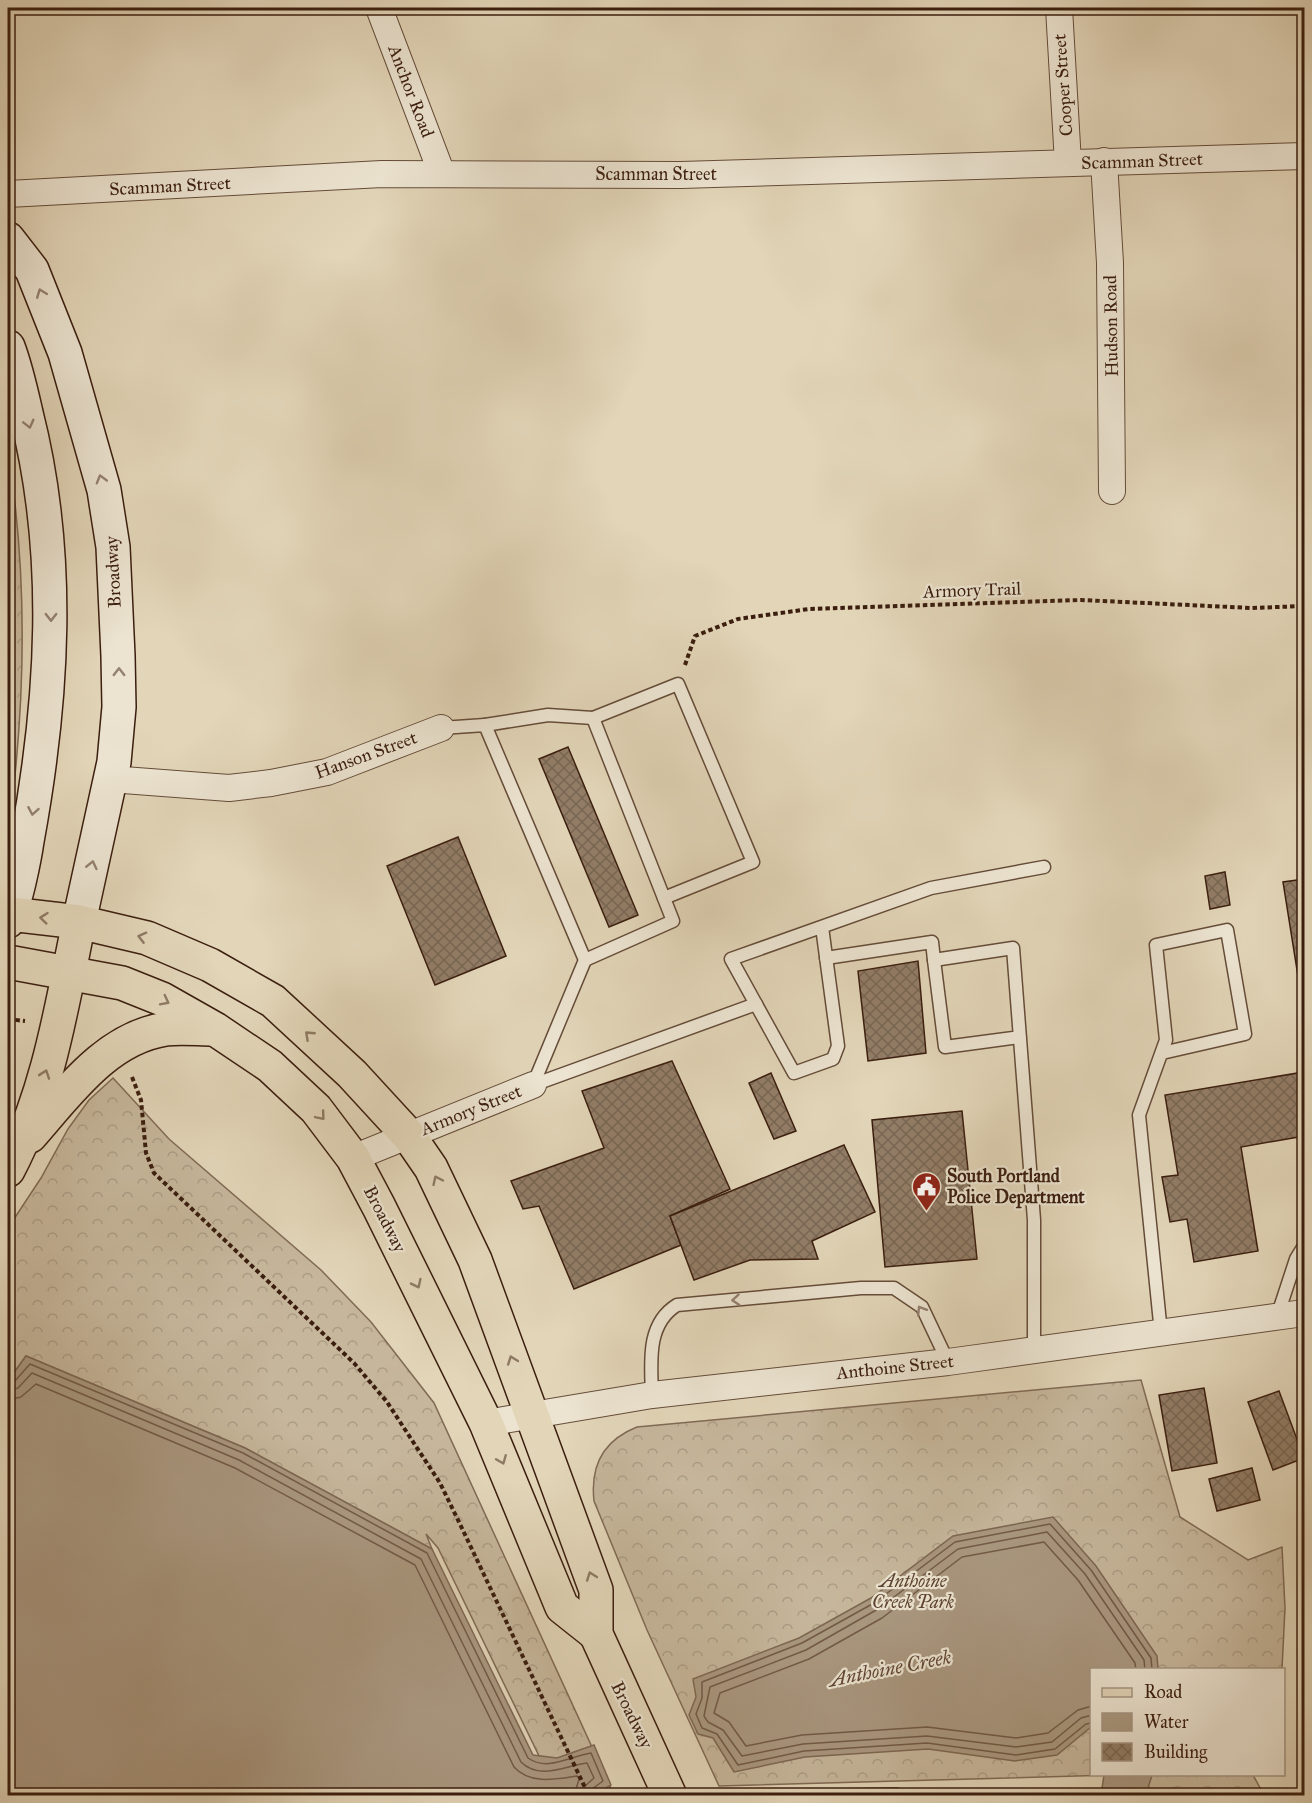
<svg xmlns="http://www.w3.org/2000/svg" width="1312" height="1803" font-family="'IM FELL Great Primer',serif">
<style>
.forest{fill:url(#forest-crowns);stroke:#806a55;stroke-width:1.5}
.water{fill:#a9977f;stroke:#7d6752;stroke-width:1.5}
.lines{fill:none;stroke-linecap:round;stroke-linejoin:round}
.shore{stroke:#725a47;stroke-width:1.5}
.building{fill:url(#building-cross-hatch);stroke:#3b1e0f;stroke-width:1.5}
.lane-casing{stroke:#654c39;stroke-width:15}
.street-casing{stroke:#654c39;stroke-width:28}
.secondary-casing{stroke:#3b1e0f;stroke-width:36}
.primary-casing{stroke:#3b1e0f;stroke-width:36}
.path{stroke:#3b1e0f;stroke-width:4;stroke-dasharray:4.5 3;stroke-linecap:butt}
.lane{stroke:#ece4d1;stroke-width:12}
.street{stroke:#ece4d1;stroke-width:26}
.secondary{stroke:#ece4d1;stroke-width:33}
.primary{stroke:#e2d5b8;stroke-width:33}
.oneway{stroke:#948170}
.oneway2{stroke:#8e7a64}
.labels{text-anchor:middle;stroke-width:4.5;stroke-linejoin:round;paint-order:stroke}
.street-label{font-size:18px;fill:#3b1e0f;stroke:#ece4d1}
.poi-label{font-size:18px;font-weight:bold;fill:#3b1e0f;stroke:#ece4d1;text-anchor:start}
.park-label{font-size:18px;font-style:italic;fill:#5e4432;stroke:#ece4d1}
.water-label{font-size:20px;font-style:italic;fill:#624836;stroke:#ece4d1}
</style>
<defs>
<pattern id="forest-crowns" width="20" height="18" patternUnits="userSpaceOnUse" patternTransform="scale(1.5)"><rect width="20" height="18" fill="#c6b69b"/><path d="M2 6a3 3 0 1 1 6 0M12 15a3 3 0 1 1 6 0" fill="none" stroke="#ab9c84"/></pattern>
<pattern id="building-cross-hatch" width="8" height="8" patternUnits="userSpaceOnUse" patternTransform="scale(1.5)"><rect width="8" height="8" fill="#927d67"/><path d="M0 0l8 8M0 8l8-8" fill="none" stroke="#786653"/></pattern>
</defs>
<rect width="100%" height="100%" fill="#e2d5b8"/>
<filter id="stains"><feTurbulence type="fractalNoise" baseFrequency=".00333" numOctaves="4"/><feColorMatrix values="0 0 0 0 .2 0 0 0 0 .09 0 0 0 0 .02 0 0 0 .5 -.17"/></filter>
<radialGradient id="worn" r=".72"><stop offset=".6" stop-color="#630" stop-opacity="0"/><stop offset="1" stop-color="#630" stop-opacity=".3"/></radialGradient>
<!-- forest -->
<g class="forest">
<path d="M 8,452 C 26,564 26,673 14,785 L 8,794 Z"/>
<polygon points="113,1078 169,1139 321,1270 371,1322 434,1403 614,1795 558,1795 438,1548 426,1534 432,1549 245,1448 26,1356 8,1381 8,1228 41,1178 68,1129 89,1100"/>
<path d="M 1141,1380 L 1180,1517 L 1248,1560 L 1282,1547 L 1285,1608 L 1282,1669 L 1092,1670 L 1092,1774 L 1253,1775 L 1264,1795 L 1114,1795 L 1112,1775 L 719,1786 L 647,1630 L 594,1501 C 590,1465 604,1440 637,1427 Z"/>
</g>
<!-- water -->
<g class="water">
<polygon points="26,1356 245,1448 432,1549 533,1755 557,1758 594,1745 611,1785 592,1796 8,1795 8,1381"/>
<polygon points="1053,1517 1096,1566 1157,1656 1158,1669 1092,1670 1091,1727 1057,1755 1015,1761 928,1749 805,1757 734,1772 713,1738 698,1734 689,1715 696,1697 693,1679 799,1638 871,1598 953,1536"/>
<polygon points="1104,1775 1104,1774 1152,1775 1146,1795 1101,1795"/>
</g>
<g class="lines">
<!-- shore -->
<g class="shore">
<path d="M 8,1383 L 14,1382 L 30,1364 L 243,1453 L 427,1553 L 528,1758 C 548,1772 570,1756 591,1753 L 603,1781 L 592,1789 L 590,1796"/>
<path d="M 8,1391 L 18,1388 L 32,1373 L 239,1460 L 421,1559 L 521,1762 C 540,1781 567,1765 587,1763 L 594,1778 L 585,1786 L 583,1796"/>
<path d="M 8,1400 L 21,1397 L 36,1384 L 235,1468 L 415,1565 L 514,1767 C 530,1785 557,1779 577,1776 L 579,1779 L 574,1796"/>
<polyline points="1092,1706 1078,1710 1048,1733 1016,1738 927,1727 802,1735 746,1746 729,1722 714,1713 720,1693 809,1659 882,1618 962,1557 1044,1542 1078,1580 1135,1663 1136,1670"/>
<polyline points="1092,1715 1081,1718 1052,1742 1016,1747 927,1736 803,1744 742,1756 723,1730 708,1722 704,1716 710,1687 806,1650 878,1609 958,1549 1047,1532 1085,1574 1144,1660 1145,1670"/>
<polyline points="1092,1723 1086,1724 1055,1749 1016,1755 927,1743 804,1751 738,1765 717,1734 702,1728 696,1714 702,1698 702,1682 802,1643 874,1603 955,1542 1050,1524 1091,1570 1151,1658 1152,1670"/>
</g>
</g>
<!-- building -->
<g class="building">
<polygon points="568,747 638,915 609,927 539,759"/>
<polygon points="458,837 506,956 435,985 387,866"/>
<polygon points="1225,872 1230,905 1210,909 1205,876"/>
<polygon points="1304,879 1304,1014 1283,882"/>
<polygon points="918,961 926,1053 868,1061 858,971"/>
<polygon points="672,1061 730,1189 670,1216 681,1245 574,1289 539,1206 523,1209 511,1181 604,1148 582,1091"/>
<polygon points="1304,1072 1304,1136 1241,1147 1258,1251 1194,1262 1187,1219 1170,1222 1162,1177 1178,1175 1165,1095"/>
<polygon points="771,1073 796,1131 774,1139 749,1083"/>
<polygon points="962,1111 977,1259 885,1267 872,1120"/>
<polygon points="844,1145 875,1212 812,1241 818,1259 750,1260 694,1280 670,1216"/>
<polygon points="1204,1388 1217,1463 1172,1471 1159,1395"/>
<polygon points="1279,1391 1304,1458 1273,1470 1248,1402"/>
<polygon points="1252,1468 1260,1500 1217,1511 1209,1479"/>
<polygon points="898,1788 898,1796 828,1796 827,1789"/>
</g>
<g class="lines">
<defs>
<g id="lane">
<polyline points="593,718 678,684 753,862 664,898"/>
<polyline points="485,725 548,715 593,718 673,921 585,960"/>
<polyline points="441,728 485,725 585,960 533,1085"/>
<polyline points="822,927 838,1046 833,1059 794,1073 731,959 931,888 1044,867"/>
<polyline points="826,958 932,942 934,960"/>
<polyline points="1020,1037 945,1047 934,960 1013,948 1034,1220 1034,1350"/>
<polyline points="533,1085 756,1004"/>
<polyline points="1277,1317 1296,1259 1304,1246"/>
<polyline points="1161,1333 1139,1115 1166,1040 1156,945 1227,930 1245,1034 1162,1053"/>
<path d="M 652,1395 C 651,1363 646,1324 677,1305 L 861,1288 L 894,1288 L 922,1307 L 948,1362"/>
</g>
<g id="street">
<polyline points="379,8 442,174"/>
<polyline points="1059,8 1068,163"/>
<polyline points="1104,161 1110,263 1112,491"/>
<polyline points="8,194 382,174 681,175 1304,156"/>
<polyline points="110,779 229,788 271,783 327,772 441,728"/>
<polyline points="353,1158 533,1085"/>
<polyline points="486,1423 652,1395 948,1362 1304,1313"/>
</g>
<g id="secondary">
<polyline points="8,239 32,270 65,353 104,490 113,547 118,656 119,707 114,762 79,922"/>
<path d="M 8,347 C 16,368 21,391 26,413 C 62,555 53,699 27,841 C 25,855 15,908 8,914"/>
</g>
<g id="primary">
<polyline points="8,921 10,914 79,922 147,938 210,965 273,1001 352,1074 409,1136 431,1168 475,1260 596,1590 596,1634 670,1796"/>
<polyline points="8,962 122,983 162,999 215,1029 270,1066 316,1109 353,1158 379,1207 486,1423 562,1607 596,1634"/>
<path d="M 30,1136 C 68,1093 106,1038 166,1029 C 181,1027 198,1029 213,1029"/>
<path d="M 8,1170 C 48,1095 62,1005 79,922"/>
</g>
</defs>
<!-- lane casing -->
<use href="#lane" class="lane-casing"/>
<!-- street casing -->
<use href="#street" class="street-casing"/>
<!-- secondary casing -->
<use href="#secondary" class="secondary-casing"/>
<!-- primary casing -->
<use href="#primary" class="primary-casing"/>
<!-- path -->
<g class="path">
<polyline points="685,665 695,636 738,619 809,609 1081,600 1252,608 1304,606"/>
<polyline points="8,1019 25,1021"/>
<polyline points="132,1077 141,1100 146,1153 154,1173 354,1363 387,1402 440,1483 459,1522 589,1796"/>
</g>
<!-- lane -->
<use href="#lane" class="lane"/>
<!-- street -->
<use href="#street" class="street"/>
<!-- secondary -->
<use href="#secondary" class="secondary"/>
<!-- primary -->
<use href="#primary" class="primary"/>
</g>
<!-- one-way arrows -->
<defs><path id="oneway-chevron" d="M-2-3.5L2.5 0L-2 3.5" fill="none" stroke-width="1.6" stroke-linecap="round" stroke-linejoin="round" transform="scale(1.5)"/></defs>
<g class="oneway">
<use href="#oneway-chevron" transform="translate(41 293) rotate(-111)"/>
<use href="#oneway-chevron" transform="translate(29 424) rotate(76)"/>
<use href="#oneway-chevron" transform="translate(101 479) rotate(-106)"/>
<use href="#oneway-chevron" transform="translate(51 617) rotate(90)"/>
<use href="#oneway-chevron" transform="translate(119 672) rotate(-90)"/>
<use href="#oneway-chevron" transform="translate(33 811) rotate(100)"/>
<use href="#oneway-chevron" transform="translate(92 865) rotate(-77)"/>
<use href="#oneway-chevron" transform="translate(736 1300) rotate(175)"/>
<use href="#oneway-chevron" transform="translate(921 1310) rotate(-122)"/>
</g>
<g class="oneway2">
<use href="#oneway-chevron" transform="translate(44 918) rotate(-174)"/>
<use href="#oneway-chevron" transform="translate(142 937) rotate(-166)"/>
<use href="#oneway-chevron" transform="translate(165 1001) rotate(27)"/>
<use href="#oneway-chevron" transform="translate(309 1035) rotate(-137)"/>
<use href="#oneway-chevron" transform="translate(45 1074) rotate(-71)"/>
<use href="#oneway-chevron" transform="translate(321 1116) rotate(50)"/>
<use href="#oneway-chevron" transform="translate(437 1180) rotate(-115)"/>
<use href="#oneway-chevron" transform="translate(417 1284) rotate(64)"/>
<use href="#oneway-chevron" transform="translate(512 1360) rotate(-110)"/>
<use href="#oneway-chevron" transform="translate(502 1460) rotate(68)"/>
<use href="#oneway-chevron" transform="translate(591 1576) rotate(-110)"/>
</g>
<!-- icons -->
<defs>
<symbol id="civic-pin" viewBox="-11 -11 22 30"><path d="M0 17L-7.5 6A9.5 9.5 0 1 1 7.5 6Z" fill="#8f2418" stroke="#ece4d1"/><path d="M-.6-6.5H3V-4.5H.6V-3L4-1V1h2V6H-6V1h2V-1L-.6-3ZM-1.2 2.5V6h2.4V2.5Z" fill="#fff"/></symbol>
</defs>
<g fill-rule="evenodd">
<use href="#civic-pin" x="910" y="1170" width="33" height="45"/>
</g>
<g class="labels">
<!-- street labels -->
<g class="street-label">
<text transform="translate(1063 85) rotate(-94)" y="6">Cooper Street</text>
<text transform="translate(411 91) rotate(69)" y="6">Anchor Road</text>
<text transform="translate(1142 161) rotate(-2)" y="6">Scamman Street</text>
<text x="656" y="180">Scamman Street</text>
<text transform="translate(170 186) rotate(-3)" y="6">Scamman Street</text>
<text transform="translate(1111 326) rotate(-91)" y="6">Hudson Road</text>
<text transform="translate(113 572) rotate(-93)" y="6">Broadway</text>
<text transform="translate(972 590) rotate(-2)" y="6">Armory Trail</text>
<text transform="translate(366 755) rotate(-20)" y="6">Hanson Street</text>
<text transform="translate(471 1110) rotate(-22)" y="6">Armory Street</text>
<text transform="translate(385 1219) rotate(63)" y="6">Broadway</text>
<text transform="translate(895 1367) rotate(-6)" y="6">Anthoine Street</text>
<text transform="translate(632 1715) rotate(64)" y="6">Broadway</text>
</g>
<!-- poi labels -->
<g class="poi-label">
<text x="947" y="1182">South Portland<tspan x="947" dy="21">Police Department</tspan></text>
</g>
<!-- park labels -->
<g class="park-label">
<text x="913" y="1587">Anthoine<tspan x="913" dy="21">Creek Park</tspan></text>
</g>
<!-- water labels -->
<g class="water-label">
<text transform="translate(890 1668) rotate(-11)" y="7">Anthoine Creek</text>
</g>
</g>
<!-- margin -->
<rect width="1312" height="1803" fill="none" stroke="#e2d5b8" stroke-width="30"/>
<rect x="9" y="9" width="1294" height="1785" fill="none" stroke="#3b1e0f" stroke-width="3"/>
<rect x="15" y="15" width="1282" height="1773" fill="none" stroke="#3b1e0f" stroke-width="1.5"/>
<!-- legend -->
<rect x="1090" y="1668" width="195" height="108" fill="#ece4d1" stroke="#a59583" stroke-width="1.5"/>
<rect x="1102" y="1688" width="30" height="9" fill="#e2d5b8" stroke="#a59583" stroke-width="1.5"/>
<text x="1144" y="1698" font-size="18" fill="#3b1e0f">Road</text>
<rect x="1102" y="1713" width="30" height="18" fill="#a9977f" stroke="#a59583" stroke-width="1.5"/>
<text x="1144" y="1728" font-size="18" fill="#3b1e0f">Water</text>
<rect x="1102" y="1743" width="30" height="18" fill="url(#building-cross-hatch)" stroke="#a59583" stroke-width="1.5"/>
<text x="1144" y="1758" font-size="18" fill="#3b1e0f">Building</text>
<rect width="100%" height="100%" filter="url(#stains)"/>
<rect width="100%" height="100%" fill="url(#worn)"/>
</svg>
